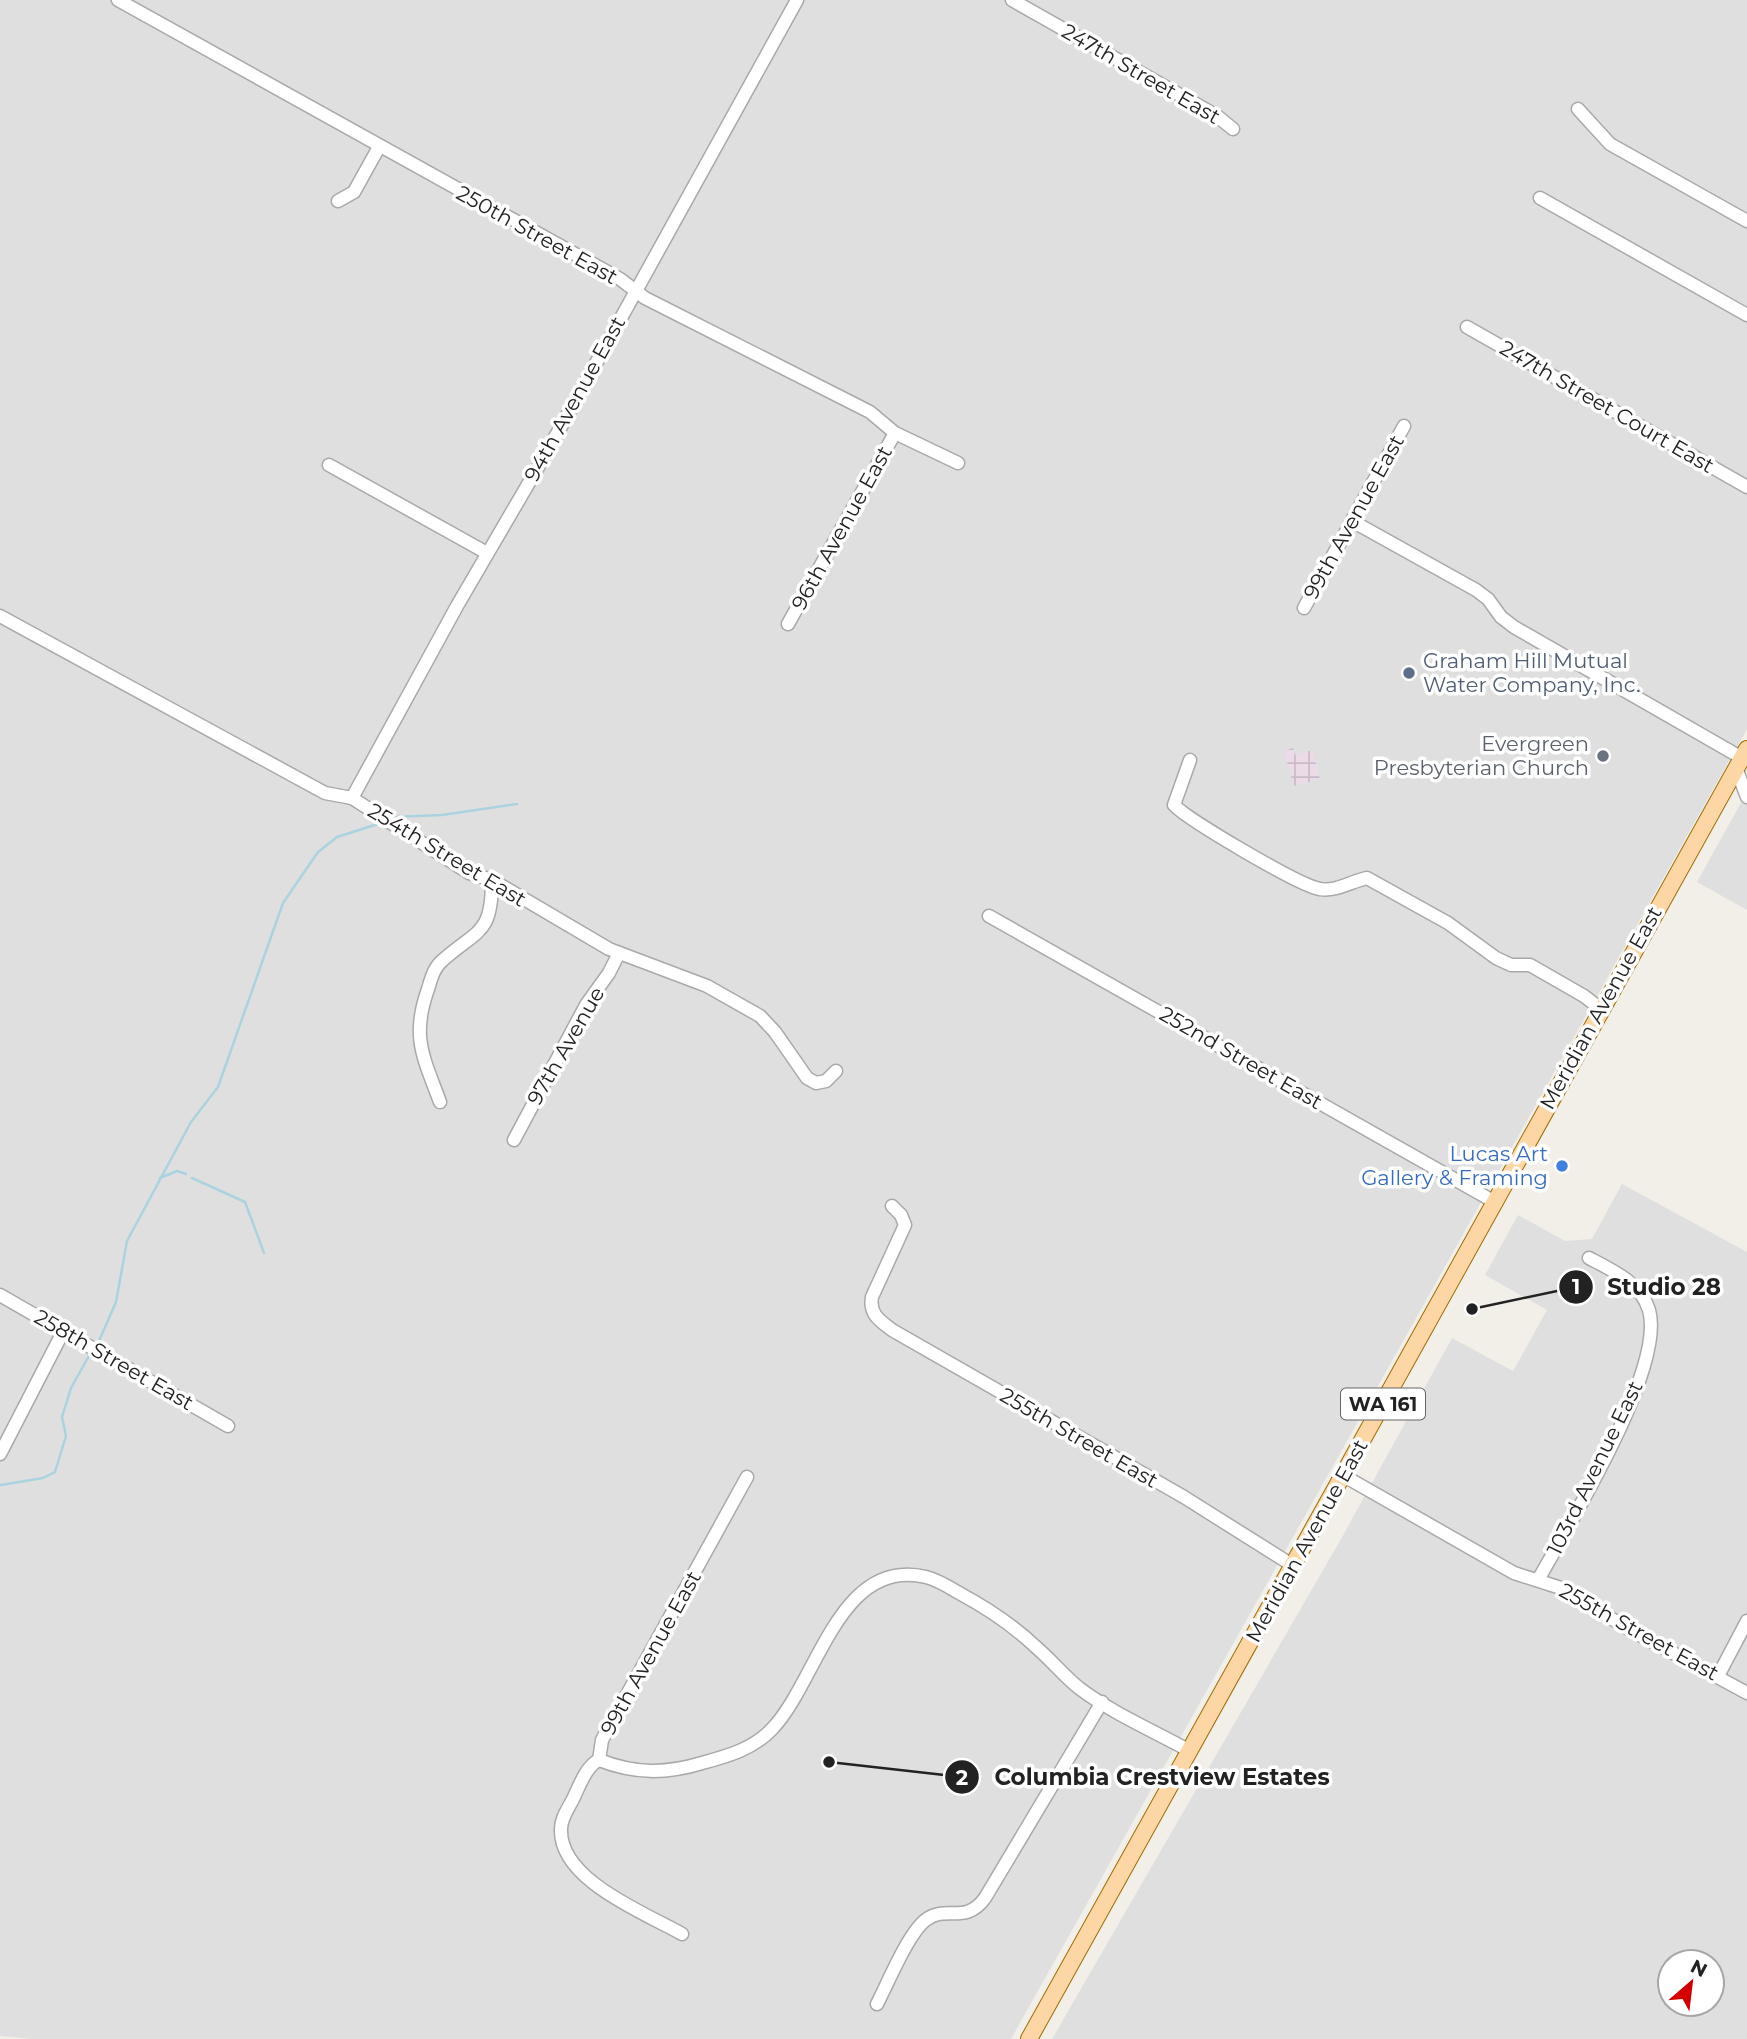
<svg xmlns="http://www.w3.org/2000/svg" width="1747" height="2039" font-family="Montserrat,sans-serif">
<style>
.residential{fill:#e0dfdf;fill-rule:evenodd}
.industrial{fill:url(#industrial-grid)}
.lines{fill:none;stroke-linecap:round;stroke-linejoin:round}
.stream{stroke:#aad3df;stroke-width:2.5}
.minor-casing{stroke:#a9a9a9;stroke-width:15}
.major-casing{stroke:#a06b00;stroke-width:18}
.minor{stroke:#fff;stroke-width:12}
.major{stroke:#fcd6a4;stroke-width:16}
.service-dot{fill:#5c6f8a;stroke:#fff;stroke-width:2.5}
.worship-dot{fill:#6b7280;stroke:#fff;stroke-width:2.5}
.shop-dot{fill:#3f7fe0;stroke:#fff;stroke-width:2.5}
.labels{text-anchor:middle;stroke-width:7;stroke-linejoin:round;paint-order:stroke}
.shield{fill:#fff;stroke:#646464;stroke-width:2}
.shield-label{font-size:19px;font-weight:bold;fill:#222}
.street-label{font-size:21px;fill:#222;stroke:#fff}
.service-label{font-size:21px;fill:#4e5e75;stroke:#fff;text-anchor:start}
.worship-label{font-size:21px;fill:#5b616d;stroke:#fff;text-anchor:end}
.shop-label{font-size:21px;fill:#366cbe;stroke:#fff;text-anchor:end}
.leader{fill:none;stroke:#222;stroke-width:2.5}
.callout-dot{fill:#222;stroke:#fff;stroke-width:2.5}
.mark-label{font-size:21px;text-anchor:middle;font-weight:bold;fill:#fff}
.callout-label{font-size:23px;text-anchor:middle;font-weight:bold;fill:#222;stroke:#fff;stroke-width:7;stroke-linejoin:round;paint-order:stroke}
</style>
<defs>
<pattern id="industrial-grid" width="8" height="8" patternUnits="userSpaceOnUse" patternTransform="scale(1.75)"><rect width="8" height="8" fill="#ebdbe8"/><path d="M0 4h8M4 0v8" fill="none" stroke="#c9bcc7"/></pattern>
</defs>
<rect width="100%" height="100%" fill="#f2efe9"/>
<!-- residential -->
<g class="residential">
<polygon points="0,0 1747,0 1747,729 1011,2039 33,2039 0,2036"/>
<polygon points="1747,792 1747,910 1697,882"/>
<path d="M 1622,1184 L 1747,1252 L 1747,2039 L 1052,2039 L 1341,1539 L 1452,1338 L 1513,1371 L 1547,1310 L 1485,1275 L 1518,1215 L 1565,1241 L 1592,1239 ZM 1670,1962 L 1712,1962 L 1712,2004 L 1670,2004 Z"/>
</g>
<!-- industrial -->
<polygon class="industrial" points="1293,748 1295,755 1312,750 1320,779 1294,786 1284,751"/>
<g class="lines">
<!-- stream -->
<g class="stream">
<polyline points="393,817 442,815 517,804"/>
<polyline points="160,1178 177,1171 186,1174"/>
<polyline points="192,1178 245,1202 264,1253"/>
<polyline points="99,1341 116,1302 127,1241 191,1122 218,1087 283,903 318,852 337,837 381,823"/>
<polyline points="1,1485 43,1478 55,1472 66,1436 62,1417 71,1388 90,1354"/>
</g>
<defs>
<g id="minor">
<polyline points="118,0 620,279 645,298 870,412 895,433 958,463"/>
<polyline points="1012,0 1217,116 1233,129"/>
<polyline points="1578,109 1610,144 1747,221"/>
<polyline points="1540,198 1747,315"/>
<polyline points="338,201 354,192 379,147"/>
<polyline points="1467,327 1747,487"/>
<polyline points="329,465 487,553"/>
<polyline points="1352,521 1476,590 1488,599 1501,617 1514,627 1742,758"/>
<polyline points="1304,608 1404,426"/>
<polyline points="0,616 325,793 352,798 469,873 492,880 609,949 707,986 760,1016 775,1032 807,1078 816,1083 826,1081 836,1071"/>
<polyline points="788,624 895,433"/>
<path d="M 1190,760 L 1174,805 C 1188,820 1300,886 1320,889 C 1336,892 1352,881 1367,878 L 1448,923 L 1496,958 L 1511,965 L 1530,965 L 1584,996 L 1601,1009"/>
<polyline points="1736,768 1747,797"/>
<polyline points="352,798 457,606 548,450 797,0"/>
<polyline points="989,916 1493,1201"/>
<path d="M 440,1102 C 423,1056 411,1037 428,989 C 431,979 434,967 443,960 C 478,929 492,935 492,880"/>
<polyline points="514,1140 586,1005 609,973 619,953"/>
<path d="M 892,1206 L 901,1215 L 905,1225 L 872,1297 C 869,1314 879,1320 892,1330 L 1184,1497 L 1292,1565"/>
<polyline points="0,1295 228,1426"/>
<polyline points="0,1454 64,1330"/>
<polyline points="1344,1476 1514,1573 1564,1589 1625,1627 1747,1693"/>
<path d="M 1538,1580 C 1568,1526 1666,1368 1649,1310 C 1641,1283 1612,1270 1589,1258"/>
<polyline points="1718,1676 1747,1621"/>
<path d="M 599,1760 C 635,1774 666,1774 702,1763 C 728,1756 753,1749 772,1729 C 818,1681 839,1556 926,1577 C 938,1580 949,1587 959,1593 C 987,1608 1014,1626 1037,1648 C 1052,1661 1064,1676 1079,1688 C 1112,1713 1154,1731 1190,1751"/>
<polyline points="599,1760 602,1740 747,1477"/>
<path d="M 599,1760 C 586,1766 579,1787 573,1799 C 568,1809 561,1818 561,1829 C 559,1880 645,1913 682,1934"/>
<path d="M 877,2004 C 888,1983 909,1931 927,1919 C 947,1905 965,1925 985,1898 L 1102,1702"/>
</g>
<polyline id="major" points="1029,2039 1747,749"/>
</defs>
<!-- minor casing -->
<use href="#minor" class="minor-casing"/>
<!-- major casing -->
<use href="#major" class="major-casing"/>
<!-- minor -->
<use href="#minor" class="minor"/>
<!-- major -->
<use href="#major" class="major"/>
</g>
<!-- markers -->
<circle class="service-dot" cx="1409" cy="673" r="7"/>
<circle class="worship-dot" cx="1603" cy="756" r="7"/>
<circle class="shop-dot" cx="1562" cy="1166" r="7"/>
<g class="labels">
<!-- shield labels -->
<rect class="shield" x="1341" y="1388.5" width="84" height="31" rx="5"/>
<g class="shield-label">
<text x="1383" y="1411">WA 161</text>
</g>
<!-- street labels -->
<g class="street-label">
<text transform="translate(1141 74) rotate(30)" y="7">247th Street East</text>
<text transform="translate(537 235) rotate(29)" y="7">250th Street East</text>
<text transform="translate(575 399) rotate(-61)" y="7">94th Avenue East</text>
<text transform="translate(1607 407) rotate(30)" y="7">247th Street Court East</text>
<text transform="translate(1354 517) rotate(-61)" y="7">99th Avenue East</text>
<text transform="translate(842 528) rotate(-61)" y="7">96th Avenue East</text>
<text transform="translate(447 855) rotate(31)" y="7">254th Street East</text>
<text transform="translate(1601 1008) rotate(-61)" y="7">Meridian Avenue East</text>
<text transform="translate(566 1046) rotate(-60)" y="7">97th Avenue</text>
<text transform="translate(1241 1058) rotate(30)" y="7">252nd Street East</text>
<text transform="translate(114 1360) rotate(30)" y="7">258th Street East</text>
<text transform="translate(1079 1438) rotate(30)" y="7">255th Street East</text>
<text transform="translate(1595 1468) rotate(-64)" y="7">103rd Avenue East</text>
<text transform="translate(1307 1541) rotate(-61)" y="7">Meridian Avenue East</text>
<text transform="translate(1639 1632) rotate(29)" y="7">255th Street East</text>
<text transform="translate(651 1653) rotate(-61)" y="7">99th Avenue East</text>
</g>
<!-- service labels -->
<g class="service-label">
<text x="1423" y="668">Graham Hill Mutual<tspan x="1423" dy="24">Water Company, Inc.</tspan></text>
</g>
<!-- worship labels -->
<g class="worship-label">
<text x="1589" y="751">Evergreen<tspan x="1589" dy="24">Presbyterian Church</tspan></text>
</g>
<!-- shop labels -->
<g class="shop-label">
<text x="1548" y="1161">Lucas Art<tspan x="1548" dy="24">Gallery &amp; Framing</tspan></text>
</g>
</g>
<!-- callouts -->
<path class="leader" d="M1472 1309L1576 1287M829 1762L962 1777"/>
<g class="callout-dot">
<circle cx="1472" cy="1309" r="7"/>
<circle cx="829" cy="1762" r="7"/>
<circle cx="1576" cy="1287" r="18"/>
<circle cx="962" cy="1777" r="18"/>
</g>
<g class="mark-label">
<text x="1576" y="1294">1</text>
<text x="962" y="1785">2</text>
</g>
<g class="callout-label">
<text x="1664" y="1295">Studio 28</text>
<text x="1162" y="1785">Columbia Crestview Estates</text>
</g>
<!-- north arrow -->
<g transform="translate(1691 1983) rotate(28)"><circle r="33" fill="#ffffff" stroke="#a7a7a7" stroke-width="2"/>
<path d="M0-5L12 26L0 18L-12 26Z" fill="#d40000"/>
<text y="-10" font-size="19" font-weight="bold" text-anchor="middle" fill="#222222">N</text>
</g>
</svg>
